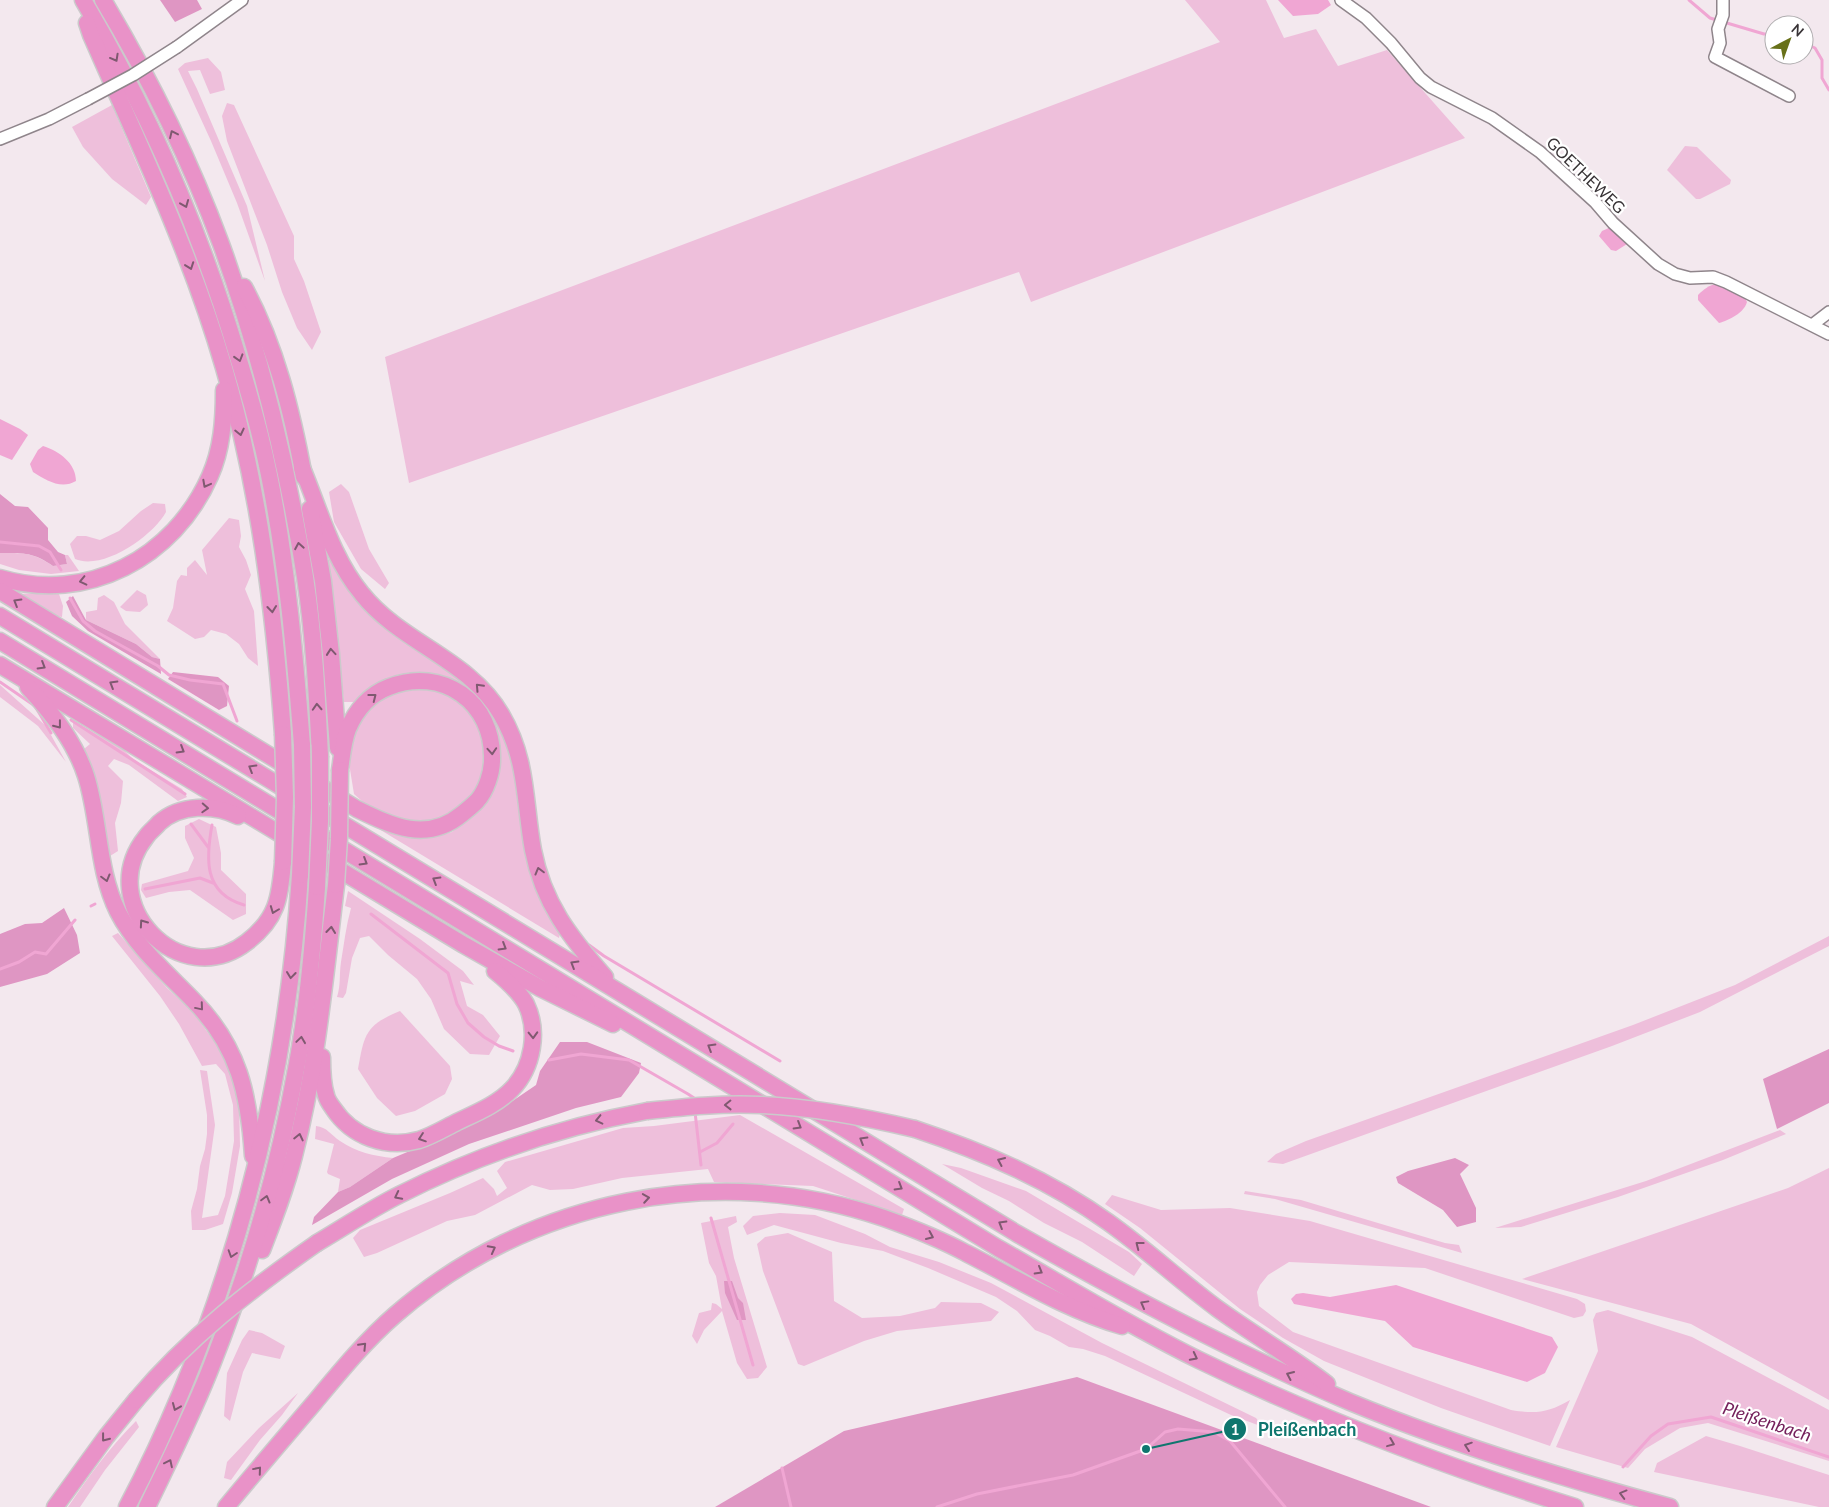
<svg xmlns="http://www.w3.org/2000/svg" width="1829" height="1507" font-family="Lato,sans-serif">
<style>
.green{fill:#eebfdb}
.forest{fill:#df96c3}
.water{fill:#f0a6d3}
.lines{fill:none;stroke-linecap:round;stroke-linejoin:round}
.stream{stroke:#f0a6d3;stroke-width:3}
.minor-casing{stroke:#8f858b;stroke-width:14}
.highway-casing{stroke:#cbcacb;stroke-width:19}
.minor{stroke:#fff;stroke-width:11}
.highway{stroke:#e992c8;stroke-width:16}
.minor-bridge-casing{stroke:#8f858b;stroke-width:14;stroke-linecap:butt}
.highway-bridge-casing{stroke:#cbcacb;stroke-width:19;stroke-linecap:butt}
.minor-bridge{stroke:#fff;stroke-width:11}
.highway-bridge{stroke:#e992c8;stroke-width:16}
.oneway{stroke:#7f5970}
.labels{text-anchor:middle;stroke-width:4.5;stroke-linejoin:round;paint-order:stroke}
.street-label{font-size:16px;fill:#383336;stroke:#fff}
.water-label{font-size:18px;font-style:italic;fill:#75225c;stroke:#fff}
.leader{fill:none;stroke:#0f766e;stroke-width:2}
.callout-dot{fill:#0f766e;stroke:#fff;stroke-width:2}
.mark-label{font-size:15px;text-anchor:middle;font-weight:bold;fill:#fff}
.callout-label{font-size:18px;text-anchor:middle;font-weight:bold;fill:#0f766e;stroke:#fff;stroke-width:4.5;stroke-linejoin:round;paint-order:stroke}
</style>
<rect width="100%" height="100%" fill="#f3e8ee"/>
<!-- green -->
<g class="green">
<polygon points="1185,0 1266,0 1284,38 1316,29 1338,66 1387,50 1465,138 1031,302 1019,272 409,483 385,357 1220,42"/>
<polygon points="208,58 221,72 225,90 210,94 200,70 188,71 197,89 247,206 265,281 237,203 211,141 178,69 185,63"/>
<polygon points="227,103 234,105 294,236 294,259 304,281 321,332 312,350 297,328 282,292 267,245 227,141 222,116"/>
<polygon points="112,105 151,197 146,205 112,179 83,147 72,127"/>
<polygon points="1685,146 1697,147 1731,180 1730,184 1700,199 1696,199 1667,170"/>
<polygon points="341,484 349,492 369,549 389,583 385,589 361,569 346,543 334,522 329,492"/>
<path d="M 153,503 L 165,504 L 166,512 C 153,536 103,571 75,559 L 70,544 L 77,536 L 86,536 L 100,540 L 119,531 L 141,511 Z"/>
<polygon points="229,518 239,520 241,536 239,547 246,560 251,575 245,589 254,611 258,666 248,658 239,644 226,634 211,630 204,637 195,639 167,621 173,608 177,581 181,575 187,576 187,568 195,560 207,575 202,550"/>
<path d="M 0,553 C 24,553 32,552 53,566 L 67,564 L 65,555 L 68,555 L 79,571 L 51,574 L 19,570 L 0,564 Z"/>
<path d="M 328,560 L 330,560 C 353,607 397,633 438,663 C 456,677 475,691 488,710 C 500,728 511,751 515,772 C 521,798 520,825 525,851 C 531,882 544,909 560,934 L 559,938 L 369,823 L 369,821 L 410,838 L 435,837 L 452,832 L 480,809 L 494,726 L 436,676 L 358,702 L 344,702 Z"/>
<polygon points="137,590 146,595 148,605 140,612 126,611 120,607"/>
<polygon points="42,593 59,594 63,606 62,617 52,615 18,594"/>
<polygon points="104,595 114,602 125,624 160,659 152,657 136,644 86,620 86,612 97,610 98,598"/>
<polygon points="0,685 46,726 66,762 38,726 0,697"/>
<polygon points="413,687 440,690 465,704 484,733 485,770 478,791 461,809 424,824 396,819 373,811 354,794 348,757 354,732 367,712 387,695"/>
<polygon points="73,721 122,748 134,760 182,789 187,797 178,801 129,765 114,759 108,766 123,781 121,803 115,823 118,851 110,856 95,782 84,749 90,744 73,728"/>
<polygon points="199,819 216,827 221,853 221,870 246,894 246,914 233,920 190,890 169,892 146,898 141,890 142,884 188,871 194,858 185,838 185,826"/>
<path d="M 348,891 L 420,939 L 463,971 L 474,985 L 460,981 L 467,1006 L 483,1015 L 500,1036 L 489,1055 L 470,1054 L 444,1029 L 431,999 L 417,979 L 388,955 L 369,936 L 360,938 L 352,958 L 346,993 L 343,998 L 337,997 C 341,985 339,975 341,962 C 344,944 346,926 351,908 L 345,906 Z"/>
<polygon points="118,933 167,988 193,1012 224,1055 239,1099 240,1146 232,1193 223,1224 205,1230 192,1230 191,1211 197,1189 200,1166 205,1149 207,1134 207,1115 200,1070 207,1071 215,1125 202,1218 218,1215 225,1196 234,1141 233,1105 225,1074 216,1064 202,1066 179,1024 160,996 112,936"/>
<polygon points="1829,936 1829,946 1700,1012 1612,1046 1283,1164 1267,1162 1276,1154 1306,1141 1633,1025 1735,985"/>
<path d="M 400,1011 L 450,1066 L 452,1079 L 445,1094 L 415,1111 L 396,1116 L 377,1098 L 358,1069 C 364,1034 366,1025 400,1011 Z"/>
<polygon points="740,1115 904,1209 902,1215 813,1186 714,1182 708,1169 622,1178 573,1189 550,1190 532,1185 475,1215 447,1221 377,1253 364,1257 353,1238 360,1230 450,1193 483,1178 494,1189 497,1196 507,1188 497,1171 505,1162 623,1128 654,1126"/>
<path d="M 316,1126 C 327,1127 331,1135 340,1141 C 356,1152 374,1156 393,1158 L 350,1187 L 338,1192 L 340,1179 L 328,1174 L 327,1172 L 334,1144 L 315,1139 Z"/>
<polygon points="1780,1130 1786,1134 1723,1160 1618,1197 1521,1227 1495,1228 1646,1181"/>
<polygon points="942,1164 961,1168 1026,1191 1129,1252 1142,1264 1134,1276 1082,1242 1044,1223 1009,1201 982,1188"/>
<polygon points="1829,1168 1829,1400 1691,1324 1522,1279 1788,1188"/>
<polygon points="1245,1191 1301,1200 1445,1243 1459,1245 1462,1253 1275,1199 1244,1194"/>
<path d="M 1112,1195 L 1161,1210 L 1230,1208 L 1310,1221 L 1577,1299 L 1585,1304 L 1586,1311 L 1583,1316 L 1574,1318 L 1425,1268 L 1289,1262 L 1268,1275 L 1260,1285 L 1257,1292 L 1259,1306 L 1293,1332 L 1511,1410 C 1535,1414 1548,1413 1570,1400 L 1550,1446 L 1441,1408 L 1324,1361 L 1283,1338 L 1240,1309 L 1140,1228 L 1105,1204 Z"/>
<polygon points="780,1213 815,1215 865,1234 890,1247 939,1262 991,1283 1102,1343 1256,1418 1263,1427 1231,1415 1105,1356 1083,1349 1069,1347 1050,1336 1035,1330 1017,1311 996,1297 928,1268 883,1251 841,1243 774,1225 747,1235 743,1226 753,1216"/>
<polygon points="736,1216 737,1222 728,1227 734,1258 767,1367 758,1378 747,1379 737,1363 722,1311 704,1330 697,1344 692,1336 699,1313 711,1310 712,1303 716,1304 722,1309 716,1276 709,1263 701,1223"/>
<polygon points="788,1233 832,1252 834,1301 862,1318 900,1316 935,1308 941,1302 981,1303 999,1312 991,1321 897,1331 864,1341 804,1366 798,1364 763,1271 757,1244 765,1237"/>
<polygon points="1608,1310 1692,1337 1829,1410 1829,1461 1708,1423 1680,1428 1645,1449 1628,1468 1556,1447 1598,1351 1593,1320 1596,1313"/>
<polygon points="249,1330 262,1333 285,1346 280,1359 252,1353 243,1372 230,1421 224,1416 227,1373 242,1340"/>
<polygon points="298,1393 282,1415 260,1440 231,1480 224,1478 227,1462 259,1428"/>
<path d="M 136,1421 L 139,1427 L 105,1470 L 80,1507 L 68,1507 C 89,1476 109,1448 136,1421 Z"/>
<polygon points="1706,1436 1740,1446 1829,1475 1829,1507 1819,1507 1654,1472 1657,1463"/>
</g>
<!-- forest -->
<g class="forest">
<polygon points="160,0 197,0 202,9 175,22"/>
<path d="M 0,494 L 15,506 L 28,507 L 48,528 L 48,540 L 58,552 L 65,555 L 67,564 L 53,566 C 33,552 24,553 0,553 Z"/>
<polygon points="73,596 86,620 136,644 152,657 160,659 161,674 88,631 72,616 66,602"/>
<polygon points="173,672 218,677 229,686 227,706 219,710 168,679"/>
<polygon points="64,908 77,935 80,953 47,974 0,987 0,934 25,924 42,923"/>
<polygon points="560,1042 587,1042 641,1063 639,1073 621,1097 576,1108 469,1144 392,1179 312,1225 314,1217 338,1192 350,1187 393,1158 460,1130 514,1100 536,1085 540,1071"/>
<polygon points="1829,1049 1829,1103 1777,1129 1763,1079"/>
<polygon points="1455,1158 1469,1165 1460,1174 1476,1208 1476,1222 1457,1227 1443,1210 1398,1183 1396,1177 1408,1171"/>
<polygon points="724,1281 732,1281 738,1298 743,1303 746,1320 737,1320 725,1293"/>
<polygon points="1077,1377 1431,1507 715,1507 844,1431"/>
</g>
<!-- water -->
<g class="water">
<polygon points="1278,0 1328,0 1331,5 1318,14 1293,16"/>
<polygon points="1611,227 1627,244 1616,251 1611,250 1599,236 1602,231"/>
<path d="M 1717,284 L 1745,298 L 1747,302 C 1744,313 1729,320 1719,323 L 1698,300 L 1698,295 C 1704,289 1709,285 1717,284 Z"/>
<polygon points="0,419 20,429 28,435 12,460 0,455"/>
<path d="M 43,446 C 59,451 76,463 76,481 C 61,490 46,480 33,472 L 30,464 L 38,450 Z"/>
<polygon points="1396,1285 1552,1337 1558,1347 1545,1373 1527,1382 1413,1347 1385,1321 1294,1304 1291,1299 1296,1294 1303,1293 1330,1297"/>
</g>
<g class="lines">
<!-- stream -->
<g class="stream">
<polyline points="1689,0 1710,18 1764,34 1774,34"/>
<polyline points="1804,43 1815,48 1822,60 1822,78 1829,90"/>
<polyline points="0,542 39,546 50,552 61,570"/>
<polyline points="70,598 83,621 95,631 158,666 169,675 190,680 223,684 237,721"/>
<polyline points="0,682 35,706 51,733"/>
<polyline points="71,720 185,794"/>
<polyline points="191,824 208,847"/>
<path d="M 212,825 C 206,858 203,893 244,905"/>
<polyline points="145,889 200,878 213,883"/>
<polyline points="91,906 95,904"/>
<polyline points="371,914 448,973 457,1004 468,1023 484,1037 499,1046 513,1051"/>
<polyline points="589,945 604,956 780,1061"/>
<polyline points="0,969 19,962 35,952 46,954 75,920"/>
<polyline points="549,1060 581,1054 629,1060 688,1094 694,1098 694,1101"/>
<polyline points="695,1112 701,1165"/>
<polyline points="700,1152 717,1143 733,1124"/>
<polyline points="711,1218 753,1365"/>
<polyline points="1623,1467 1651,1436 1668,1424 1711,1417 1829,1457"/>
<polyline points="782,1468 791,1507"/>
<polyline points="937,1507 977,1494 1073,1475 1146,1449 1165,1432 1178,1429 1214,1432 1230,1441 1285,1507"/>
</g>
<defs>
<g id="minor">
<polyline points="1341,0 1366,18 1391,43 1420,78 1431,87 1492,118 1540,152 1595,202 1613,223 1658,264 1675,274 1690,278 1713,277 1726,282 1829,334"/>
<polyline points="1723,0 1723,15 1718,29 1720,43 1715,57 1789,96"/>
<polyline points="177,47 242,0"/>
<polyline points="0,139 49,119 88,99"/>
<polyline points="1812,325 1829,312"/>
</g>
<g id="highway">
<path d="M 83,0 C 149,112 201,232 238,357 C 250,396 261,435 269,475 C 287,564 295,655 302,745"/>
<path d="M 103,0 C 149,77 190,160 221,244 C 260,352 287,464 305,577 C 314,636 317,696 320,756"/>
<path d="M 87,23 L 91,35 C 139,145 191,253 224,368 C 259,487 274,610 283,734"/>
<path d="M 244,287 C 276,346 292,412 304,477"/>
<path d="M 302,468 C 320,511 332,558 362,594 C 401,643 469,659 501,714 C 528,760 524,801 533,850 C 543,903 570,937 605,977"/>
<polyline points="310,509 323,581 331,654 338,748"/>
<path d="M 0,578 C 87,604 174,558 210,476 C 222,449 224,420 224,390"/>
<path d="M 0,591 L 357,809 C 392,826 427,843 462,814 C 467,810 472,806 477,801 C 486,791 492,773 492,760 C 494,702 442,666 389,687 C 370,694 356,710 348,729 C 343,742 342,757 340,770"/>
<path d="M 0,616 L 1016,1233 C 1125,1295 1235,1353 1350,1402 C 1454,1445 1562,1478 1670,1507"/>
<path d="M 0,641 L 998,1248 C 1065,1286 1130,1326 1199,1360 C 1320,1419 1446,1467 1575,1507"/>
<polyline points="0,665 464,945 540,988 613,1024"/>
<path d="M 28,687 C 52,713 75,742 86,776 C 100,820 97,870 118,912 C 136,947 167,973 194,1001 C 239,1047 249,1095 253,1156"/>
<path d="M 238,816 C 214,804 180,804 159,823 C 155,828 149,832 146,837 C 93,903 180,994 247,942 C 277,919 280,898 283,862"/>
<path d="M 322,1057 C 322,1070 322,1083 326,1095 C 327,1100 330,1104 333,1108 C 352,1137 386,1149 419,1140 C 432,1136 445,1128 457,1122 C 476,1113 498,1104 512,1089 C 533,1067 539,1031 526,1004 C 519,991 506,980 495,971"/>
<path d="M 915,1129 C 984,1152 1049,1180 1108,1222 C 1146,1249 1180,1281 1218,1309 C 1254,1335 1292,1357 1327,1384"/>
<path d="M 317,1243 C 344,1227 371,1209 399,1195 C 478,1155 560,1127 647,1111"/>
<path d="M 262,1250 C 274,1219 286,1188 294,1156 C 317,1067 325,976 336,885"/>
<polyline points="55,1507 106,1437 136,1400"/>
<path d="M 127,1507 C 230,1311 286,1095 300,875"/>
<path d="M 147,1507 C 170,1459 194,1412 213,1362 C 251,1266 279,1165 297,1064 C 308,1005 313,946 317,887"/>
<path d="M 226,1507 C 255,1472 284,1438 314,1403 C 339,1373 365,1341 395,1315 C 528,1199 718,1161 884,1218 C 912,1228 940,1239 966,1253 C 1017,1279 1067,1310 1122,1326"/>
</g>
</defs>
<!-- minor casing -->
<use href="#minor" class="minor-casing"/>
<!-- highway casing -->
<use href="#highway" class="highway-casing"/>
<!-- minor -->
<use href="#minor" class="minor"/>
<!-- highway -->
<use href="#highway" class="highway"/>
<defs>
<polyline id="minor-bridge" points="88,99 133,75 177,47"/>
<g id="highway-bridge">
<polyline points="283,862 285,797 283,734"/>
<polyline points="300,875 303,807 302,745"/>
<polyline points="336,885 339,839 340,770"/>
<polyline points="317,887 320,821 320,756"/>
<path d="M 647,1111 C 685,1107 723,1103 761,1105 C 813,1107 864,1117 915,1129"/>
<path d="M 136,1400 C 188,1338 251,1289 317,1243"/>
</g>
</defs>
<!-- minor-bridge casing -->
<use href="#minor-bridge" class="minor-bridge-casing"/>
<!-- highway-bridge casing -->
<use href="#highway-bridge" class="highway-bridge-casing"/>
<!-- minor-bridge -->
<use href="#minor-bridge" class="minor-bridge"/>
<!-- highway-bridge -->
<use href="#highway-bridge" class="highway-bridge"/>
</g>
<!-- one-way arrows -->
<defs><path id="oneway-chevron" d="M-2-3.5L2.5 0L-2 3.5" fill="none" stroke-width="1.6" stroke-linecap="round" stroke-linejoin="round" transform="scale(1.25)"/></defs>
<g class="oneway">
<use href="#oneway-chevron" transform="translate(115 58) rotate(61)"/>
<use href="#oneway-chevron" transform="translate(173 134) rotate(-115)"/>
<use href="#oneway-chevron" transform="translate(185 204) rotate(68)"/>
<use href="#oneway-chevron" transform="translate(190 266) rotate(70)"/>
<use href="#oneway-chevron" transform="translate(239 358) rotate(73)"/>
<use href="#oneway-chevron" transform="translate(240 432) rotate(77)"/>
<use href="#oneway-chevron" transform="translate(206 484) rotate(118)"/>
<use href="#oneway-chevron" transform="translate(299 546) rotate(-100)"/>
<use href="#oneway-chevron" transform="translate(83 581) rotate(167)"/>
<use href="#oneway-chevron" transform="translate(17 602) rotate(-149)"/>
<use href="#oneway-chevron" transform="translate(272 609) rotate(84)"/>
<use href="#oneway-chevron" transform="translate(331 652) rotate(-95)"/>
<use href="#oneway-chevron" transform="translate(42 666) rotate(31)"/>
<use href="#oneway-chevron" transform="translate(113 684) rotate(-149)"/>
<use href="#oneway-chevron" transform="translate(479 687) rotate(-133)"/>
<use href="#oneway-chevron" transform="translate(373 697) rotate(-38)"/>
<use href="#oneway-chevron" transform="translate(317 707) rotate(-93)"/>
<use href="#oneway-chevron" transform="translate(58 725) rotate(52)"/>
<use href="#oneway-chevron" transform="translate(181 750) rotate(31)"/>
<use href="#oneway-chevron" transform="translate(492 751) rotate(86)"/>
<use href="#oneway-chevron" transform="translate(252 768) rotate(-149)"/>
<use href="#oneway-chevron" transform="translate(205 808) rotate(3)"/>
<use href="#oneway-chevron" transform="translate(364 862) rotate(31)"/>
<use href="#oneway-chevron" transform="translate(539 871) rotate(-105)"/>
<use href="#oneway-chevron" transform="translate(106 878) rotate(75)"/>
<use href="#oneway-chevron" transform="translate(436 880) rotate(-149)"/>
<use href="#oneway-chevron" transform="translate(274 910) rotate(111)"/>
<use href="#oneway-chevron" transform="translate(143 923) rotate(-125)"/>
<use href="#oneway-chevron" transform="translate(331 930) rotate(-84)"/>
<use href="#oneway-chevron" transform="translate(503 947) rotate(31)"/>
<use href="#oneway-chevron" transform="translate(574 964) rotate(-149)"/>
<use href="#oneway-chevron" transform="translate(291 975) rotate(97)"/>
<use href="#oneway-chevron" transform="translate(200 1007) rotate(50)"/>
<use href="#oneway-chevron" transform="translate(533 1035) rotate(88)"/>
<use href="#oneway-chevron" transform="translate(301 1040) rotate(-82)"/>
<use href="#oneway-chevron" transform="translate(711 1047) rotate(-149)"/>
<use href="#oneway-chevron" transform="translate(728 1105) rotate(179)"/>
<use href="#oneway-chevron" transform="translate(599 1120) rotate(167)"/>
<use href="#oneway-chevron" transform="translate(798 1126) rotate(31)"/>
<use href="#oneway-chevron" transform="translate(299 1137) rotate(-77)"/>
<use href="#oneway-chevron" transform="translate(422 1138) rotate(161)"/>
<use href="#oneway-chevron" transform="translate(863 1140) rotate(-149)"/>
<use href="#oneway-chevron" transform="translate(1001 1161) rotate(-156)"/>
<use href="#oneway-chevron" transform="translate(899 1187) rotate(31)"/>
<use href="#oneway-chevron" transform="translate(398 1196) rotate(153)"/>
<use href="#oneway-chevron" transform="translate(646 1198) rotate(-9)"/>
<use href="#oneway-chevron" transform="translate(266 1199) rotate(-75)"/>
<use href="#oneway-chevron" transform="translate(1002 1224) rotate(-149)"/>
<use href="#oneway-chevron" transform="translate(930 1236) rotate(24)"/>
<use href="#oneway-chevron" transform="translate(1139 1245) rotate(-142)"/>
<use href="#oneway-chevron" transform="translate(492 1249) rotate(-28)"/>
<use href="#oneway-chevron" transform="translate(232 1254) rotate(108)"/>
<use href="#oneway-chevron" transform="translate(1039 1271) rotate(30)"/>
<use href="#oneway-chevron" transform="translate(1144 1304) rotate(-151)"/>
<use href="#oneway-chevron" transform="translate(363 1346) rotate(-46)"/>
<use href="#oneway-chevron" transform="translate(1194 1357) rotate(27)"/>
<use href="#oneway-chevron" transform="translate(1290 1375) rotate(-156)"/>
<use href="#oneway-chevron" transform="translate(176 1407) rotate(113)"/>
<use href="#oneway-chevron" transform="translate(105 1438) rotate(128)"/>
<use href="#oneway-chevron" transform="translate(1391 1443) rotate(22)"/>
<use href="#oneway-chevron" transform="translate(1468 1446) rotate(-161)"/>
<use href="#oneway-chevron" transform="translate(169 1463) rotate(-64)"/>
<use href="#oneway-chevron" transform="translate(258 1470) rotate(-50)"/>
<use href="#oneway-chevron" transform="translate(1623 1494) rotate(-165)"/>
</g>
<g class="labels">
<!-- street labels -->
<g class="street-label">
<text transform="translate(1586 175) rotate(44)" y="6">GOETHEWEG</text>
</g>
<!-- water labels -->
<g class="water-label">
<text transform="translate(1767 1422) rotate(18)" y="6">Pleißenbach</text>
</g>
</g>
<!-- callouts -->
<path class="leader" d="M1146 1449L1235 1429"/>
<g class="callout-dot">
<circle cx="1146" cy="1449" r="5"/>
<circle cx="1235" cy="1429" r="12"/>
</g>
<g class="mark-label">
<text x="1235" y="1435">1</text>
</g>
<g class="callout-label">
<text x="1307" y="1436">Pleißenbach</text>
</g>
<!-- north arrow -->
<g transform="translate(1789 40) rotate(41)"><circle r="24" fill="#ffffff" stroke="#afadaf"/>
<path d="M0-4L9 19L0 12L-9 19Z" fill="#687119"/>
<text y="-8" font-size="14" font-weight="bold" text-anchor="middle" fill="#383336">N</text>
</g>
</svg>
